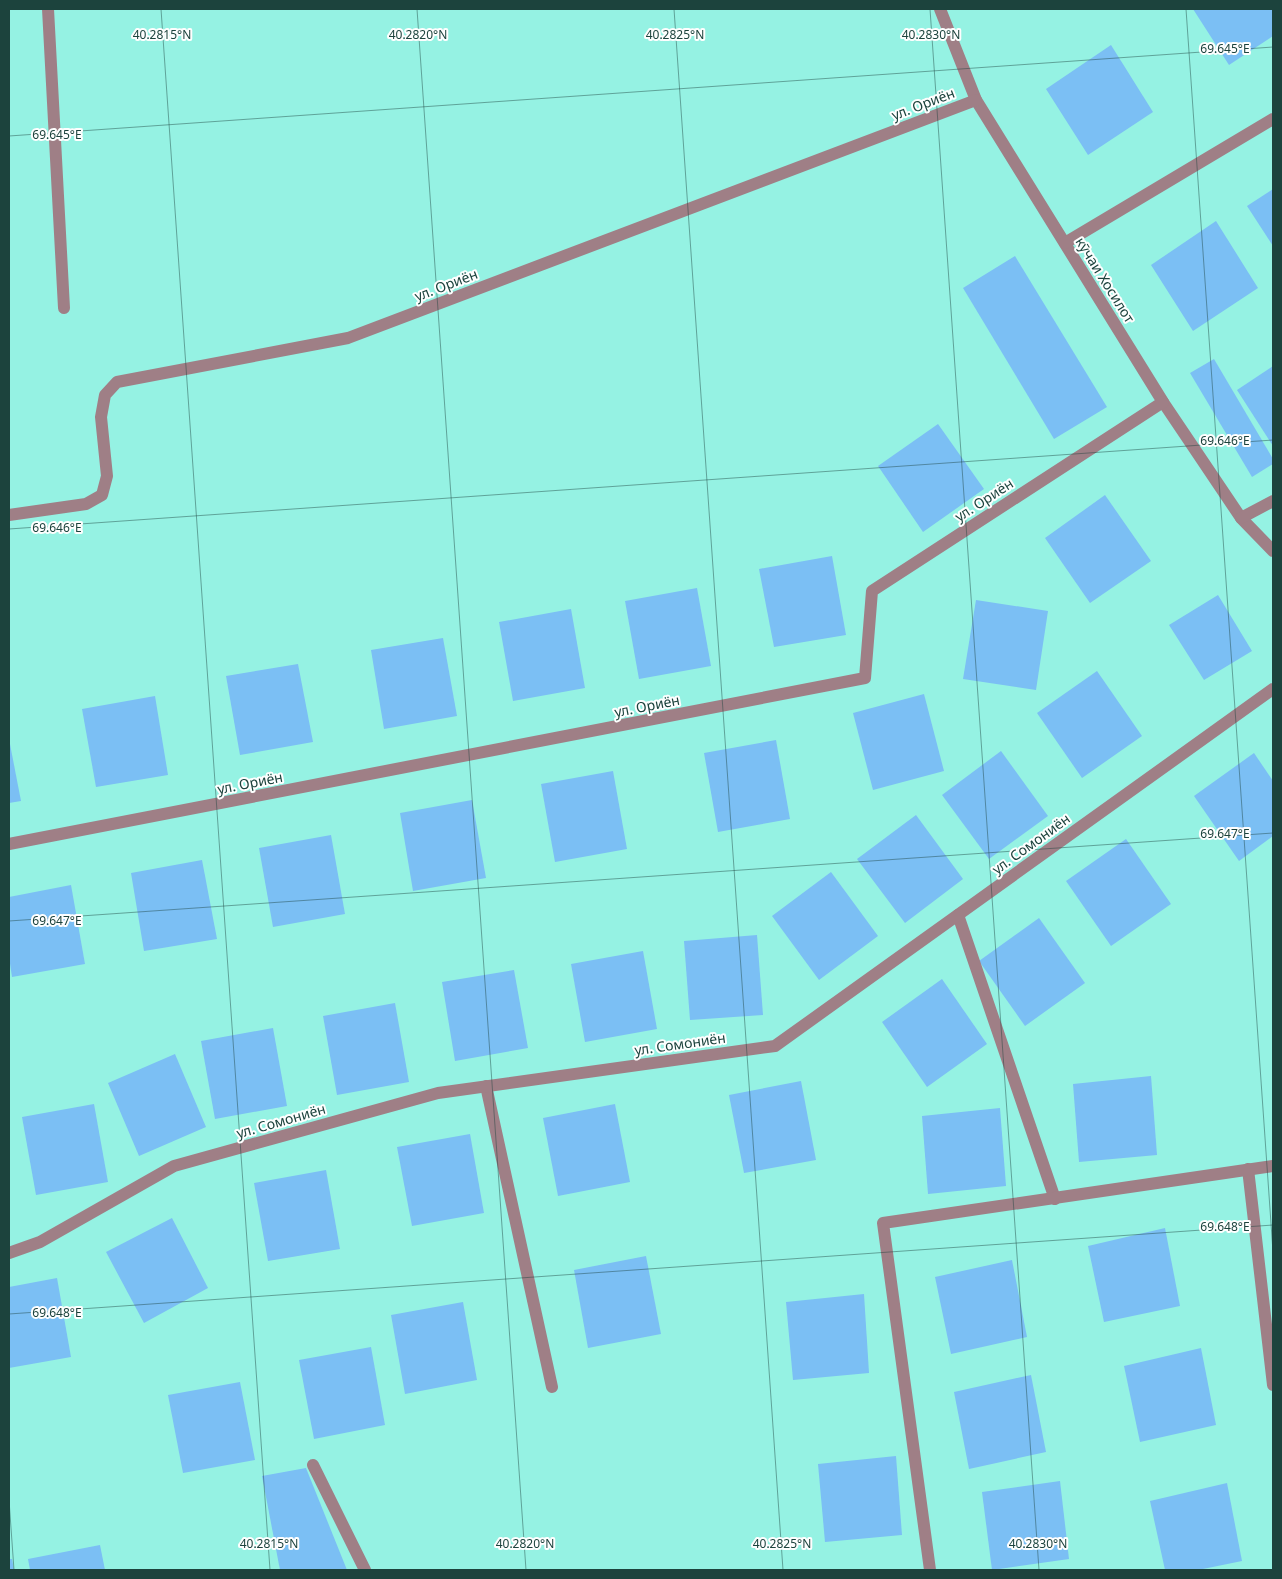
<svg xmlns="http://www.w3.org/2000/svg" width="1282" height="1579" font-family="'Noto Sans',sans-serif">
<style>
.building{fill:#7bbff4}
.lines{fill:none;stroke-linecap:round;stroke-linejoin:round}
.minor{stroke:#9f7f86;stroke-width:12}
.ticks{fill:none;stroke:#1c433d;stroke-width:1;stroke-opacity:0.45}
.labels{text-anchor:middle;stroke-width:4;stroke-linejoin:round;paint-order:stroke}
.street-label{font-size:14px;fill:#1c433d;stroke:#fefefe}
.ticks-label{font-size:12px;text-anchor:middle;fill:#1c433d;stroke:#fefefe;stroke-width:4;stroke-linejoin:round;paint-order:stroke}
</style>
<rect width="100%" height="100%" fill="#95f2e3"/>
<!-- building -->
<g class="building">
<polygon points="1193,9 1273,9 1273,36 1229,65"/>
<polygon points="1111,45 1153,112 1088,155 1046,89"/>
<polygon points="1273,189 1273,246 1247,206"/>
<polygon points="1216,221 1258,288 1193,331 1151,265"/>
<polygon points="1015,256 1107,407 1054,439 963,288"/>
<polygon points="1214,359 1273,459 1273,464 1252,477 1190,373"/>
<polygon points="1273,366 1273,446 1237,390"/>
<polygon points="938,424 984,489 923,532 878,466"/>
<polygon points="1105,495 1151,561 1090,603 1045,538"/>
<polygon points="832,556 846,635 774,647 759,569"/>
<polygon points="697,588 711,666 639,679 625,601"/>
<polygon points="1218,595 1252,651 1204,680 1169,625"/>
<polygon points="976,600 1048,611 1036,690 963,679"/>
<polygon points="571,609 585,688 513,701 499,622"/>
<polygon points="443,638 457,716 384,729 371,650"/>
<polygon points="298,664 313,742 240,755 226,676"/>
<polygon points="1097,671 1142,736 1082,778 1037,713"/>
<polygon points="924,694 944,771 873,790 853,713"/>
<polygon points="155,696 168,775 96,787 82,709"/>
<polygon points="9,739 21,801 9,803"/>
<polygon points="776,740 790,819 718,832 704,753"/>
<polygon points="1001,751 1048,816 989,859 942,795"/>
<polygon points="1254,753 1273,781 1273,836 1239,861 1194,796"/>
<polygon points="613,771 627,849 555,862 541,784"/>
<polygon points="472,800 486,878 413,891 400,813"/>
<polygon points="916,815 963,879 905,923 857,859"/>
<polygon points="331,835 345,914 273,927 259,848"/>
<polygon points="1126,839 1171,904 1111,946 1066,881"/>
<polygon points="202,860 217,939 144,951 131,873"/>
<polygon points="831,872 878,936 819,980 772,916"/>
<polygon points="71,885 85,964 12,977 9,957 9,897"/>
<polygon points="1039,918 1085,983 1025,1026 979,961"/>
<polygon points="757,935 763,1015 690,1020 684,941"/>
<polygon points="643,951 657,1029 585,1042 571,964"/>
<polygon points="514,970 528,1048 455,1061 442,982"/>
<polygon points="942,979 987,1044 927,1087 882,1022"/>
<polygon points="395,1003 409,1082 337,1095 323,1016"/>
<polygon points="273,1028 287,1106 215,1119 201,1041"/>
<polygon points="175,1054 206,1127 139,1156 108,1083"/>
<polygon points="1151,1076 1157,1155 1079,1162 1073,1084"/>
<polygon points="801,1081 816,1160 744,1173 729,1095"/>
<polygon points="94,1104 108,1182 36,1195 22,1117"/>
<polygon points="615,1104 630,1182 558,1196 543,1118"/>
<polygon points="1000,1108 1006,1186 928,1194 922,1116"/>
<polygon points="470,1134 484,1213 412,1226 397,1147"/>
<polygon points="326,1170 340,1249 268,1261 254,1183"/>
<polygon points="172,1218 208,1288 144,1323 106,1252"/>
<polygon points="1165,1228 1180,1306 1104,1322 1088,1246"/>
<polygon points="646,1256 661,1334 588,1348 574,1270"/>
<polygon points="1012,1260 1027,1337 951,1354 935,1277"/>
<polygon points="57,1278 71,1357 9,1368 9,1287"/>
<polygon points="864,1294 869,1373 793,1380 786,1302"/>
<polygon points="463,1302 477,1380 405,1394 391,1315"/>
<polygon points="371,1347 385,1425 314,1439 299,1360"/>
<polygon points="1201,1348 1216,1425 1140,1442 1124,1366"/>
<polygon points="1031,1375 1046,1452 969,1469 954,1392"/>
<polygon points="240,1382 255,1460 183,1473 168,1395"/>
<polygon points="896,1456 902,1535 825,1542 818,1464"/>
<polygon points="306,1468 347,1570 280,1570 262,1476"/>
<polygon points="1060,1481 1069,1559 992,1570 982,1492"/>
<polygon points="1227,1483 1242,1561 1198,1570 1165,1570 1150,1501"/>
<polygon points="100,1545 105,1570 30,1570 28,1559"/>
<polygon points="9,1559 12,1559 14,1570 9,1570"/>
</g>
<g class="lines">
<!-- minor -->
<g class="minor">
<polyline points="48,9 64,308"/>
<polyline points="940,9 976,100 1163,402 1241,518 1273,551"/>
<polyline points="1065,243 1273,119"/>
<polyline points="9,515 86,504 102,495 107,476 101,417 105,395 117,382 348,338 976,100"/>
<polyline points="1241,518 1273,501"/>
<polyline points="9,844 865,678 872,591 1163,402"/>
<polyline points="958,915 1055,1199"/>
<polyline points="486,1086 552,1387"/>
<polyline points="1248,1169 1273,1385"/>
<polyline points="9,1253 40,1242 174,1166 438,1093 775,1046 1273,689"/>
<polyline points="313,1465 365,1570"/>
<polyline points="930,1570 883,1223 1273,1166"/>
</g>
</g>
<!-- ticks -->
<path class="ticks" d="M 161,9 L 270,1570M 417,9 L 526,1570M 674,9 L 783,1570M 930,9 L 1039,1570M 1186,9 L 1273,1252M 9,136 L 1273,47M 9,529 L 1273,440M 9,921 L 1273,833M 9,1314 L 1273,1225M 9,1500 L 14,1570"/>
<g class="labels">
<!-- street labels -->
<g class="street-label">
<text transform="translate(923 104) rotate(-21)" y="5">ул. Ориён</text>
<text transform="translate(1105 280) rotate(58)" y="5">кӯчаи Хосилот</text>
<text transform="translate(446 285) rotate(-21)" y="5">ул. Ориён</text>
<text transform="translate(984 500) rotate(-33)" y="5">ул. Ориён</text>
<text transform="translate(647 706) rotate(-11)" y="5">ул. Ориён</text>
<text transform="translate(250 783) rotate(-11)" y="5">ул. Ориён</text>
<text transform="translate(1031 844) rotate(-36)" y="5">ул. Сомониён</text>
<text transform="translate(680 1044) rotate(-8)" y="5">ул. Сомониён</text>
<text transform="translate(281 1121) rotate(-16)" y="5">ул. Сомониён</text>
</g>
</g>
<g class="ticks-label">
<text x="162" y="39">40.2815°N</text>
<text x="418" y="39">40.2820°N</text>
<text x="675" y="39">40.2825°N</text>
<text x="931" y="39">40.2830°N</text>
<text x="1225" y="53">69.645°E</text>
<text x="57" y="139">69.645°E</text>
<text x="1225" y="445">69.646°E</text>
<text x="57" y="532">69.646°E</text>
<text x="1225" y="838">69.647°E</text>
<text x="57" y="925">69.647°E</text>
<text x="1225" y="1231">69.648°E</text>
<text x="57" y="1317">69.648°E</text>
<text x="269" y="1548">40.2815°N</text>
<text x="525" y="1548">40.2820°N</text>
<text x="782" y="1548">40.2825°N</text>
<text x="1038" y="1548">40.2830°N</text>
</g>
<!-- border -->
<rect width="1282" height="1579" fill="none" stroke="#1c433d" stroke-width="20"/>
</svg>
